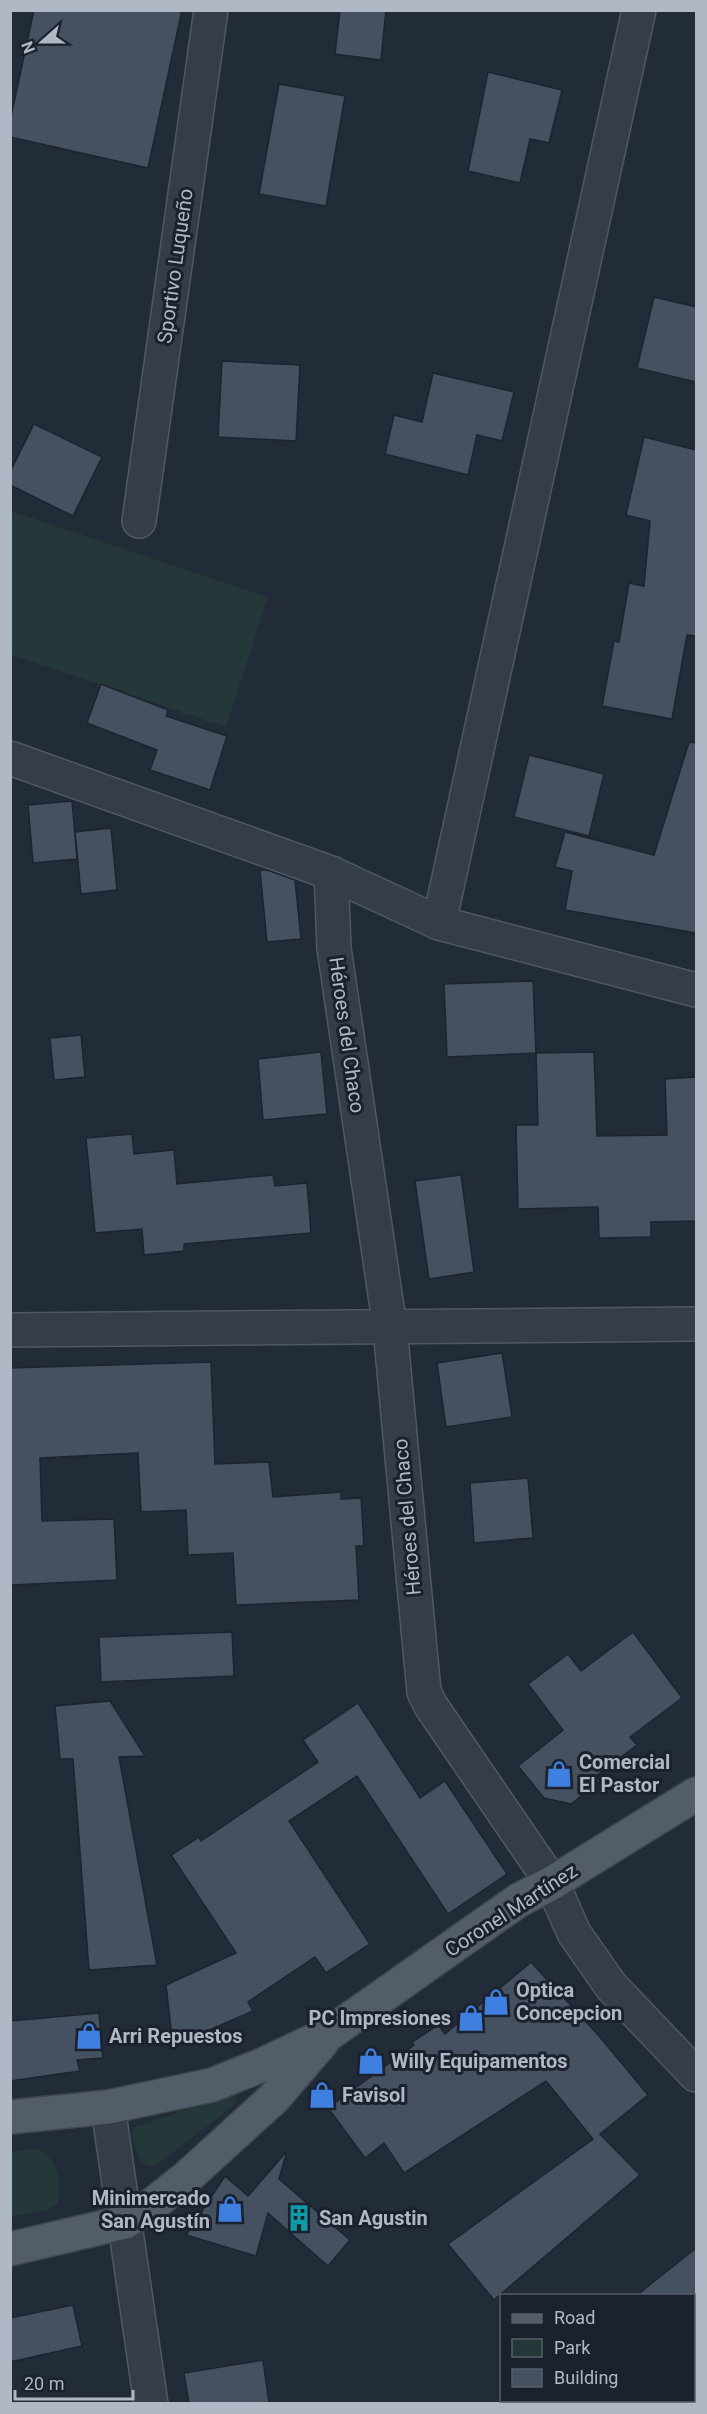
<svg xmlns="http://www.w3.org/2000/svg" width="707" height="2414" font-family="Roboto,sans-serif">
<style>
.green{fill:#243739}
.building{fill:#455160;stroke:#1d242f;stroke-width:1.5}
.lines{fill:none;stroke-linecap:round;stroke-linejoin:round}
.minor-casing{stroke:#505864;stroke-width:36}
.major-casing{stroke:#3f4652;stroke-width:36}
.minor{stroke:#353d49;stroke-width:33}
.major{stroke:#535c69;stroke-width:33}
.labels{text-anchor:middle;stroke-width:6;stroke-linejoin:round;paint-order:stroke}
.street-label{font-size:20px;fill:#b0b8c5;stroke:#1b222d}
.poi-label{font-size:20px;font-weight:bold;fill:#b0b8c5;stroke:#1b222d;text-anchor:start}
</style>
<rect width="100%" height="100%" fill="#222b38"/>
<!-- green -->
<g class="green">
<polygon points="11,511 268,597 226,727 11,655"/>
<polygon points="228,2095 237,2098 233,2106 159,2163 151,2166 141,2163 131,2136 135,2127"/>
<path d="M 37,2148 C 59,2162 62,2178 58,2203 L 48,2210 L 11,2216 L 11,2152 Z"/>
</g>
<!-- building -->
<g class="building">
<polygon points="34,10 182,10 148,168 10,137 10,121"/>
<polygon points="340,10 386,10 381,60 335,54"/>
<polygon points="488,72 562,90 549,143 530,139 520,183 468,171"/>
<polygon points="279,84 345,96 326,206 259,194"/>
<polygon points="654,297 696,307 696,382 637,368"/>
<polygon points="222,361 300,365 296,441 218,437"/>
<polygon points="433,373 514,392 502,441 477,435 468,475 385,454 394,415 422,422"/>
<polygon points="34,424 102,457 73,516 10,485 10,472"/>
<polygon points="644,437 696,450 696,636 687,635 672,719 602,706 614,641 619,642 629,583 644,586 650,521 626,515"/>
<polygon points="101,684 168,710 166,716 227,736 210,790 150,770 157,750 87,723"/>
<polygon points="689,742 696,743 696,933 565,910 572,871 555,867 565,832 654,855"/>
<polygon points="529,755 604,774 589,836 514,817"/>
<polygon points="72,801 77,859 33,863 28,805"/>
<polygon points="111,828 117,890 81,894 75,832"/>
<polygon points="260,870 267,870 295,880 301,939 267,942"/>
<polygon points="533,981 536,1053 447,1057 444,984"/>
<polygon points="81,1035 85,1077 54,1080 50,1038"/>
<polygon points="321,1052 327,1114 263,1120 258,1059"/>
<polygon points="594,1052 597,1136 667,1135 665,1079 696,1077 696,1221 651,1222 651,1237 599,1238 598,1207 518,1209 516,1125 538,1125 536,1053"/>
<polygon points="132,1134 134,1154 174,1150 177,1184 273,1175 275,1186 307,1183 311,1233 184,1244 184,1251 144,1255 142,1229 95,1233 86,1138"/>
<polygon points="461,1175 474,1272 429,1279 415,1181"/>
<polygon points="502,1353 512,1417 446,1427 437,1363"/>
<polygon points="211,1362 215,1464 269,1462 273,1497 341,1492 341,1499 361,1498 364,1546 356,1546 359,1600 236,1605 233,1553 188,1555 186,1510 141,1512 138,1453 40,1458 42,1521 114,1519 117,1580 10,1585 10,1368"/>
<polygon points="528,1478 533,1538 474,1543 470,1483"/>
<polygon points="232,1632 234,1676 101,1682 99,1637"/>
<polygon points="633,1632 682,1698 630,1737 637,1745 596,1776 600,1781 571,1804 544,1798 518,1766 563,1730 528,1684 568,1654 581,1671"/>
<polygon points="110,1701 145,1756 119,1757 157,1965 89,1970 73,1759 60,1759 55,1706"/>
<polygon points="358,1703 420,1798 445,1781 507,1874 448,1914 357,1776 289,1821 370,1944 326,1973 315,1957 248,2002 253,2011 173,2046 166,1985 236,1953 171,1855 199,1837 201,1841 318,1762 303,1740"/>
<polygon points="531,1962 599,2036 648,2095 600,2134 640,2175 494,2300 448,2244 593,2139 546,2081 404,2173 384,2143 365,2158 328,2108 414,2045 412,2042 438,2025 445,2034"/>
<polygon points="99,2013 103,2058 77,2060 80,2071 10,2081 10,2021"/>
<polygon points="287,2151 279,2179 350,2240 328,2266 268,2213 256,2256 186,2235 225,2176 248,2196"/>
<polygon points="696,2248 696,2295 637,2295"/>
<polygon points="73,2305 82,2346 10,2362 10,2318"/>
<polygon points="263,2360 269,2403 189,2403 184,2373"/>
</g>
<g class="lines">
<defs>
<g id="minor">
<polyline points="139,521 211,10"/>
<polyline points="10,758 331,873 439,923 696,990"/>
<polyline points="331,873 334,948 390,1328 424,1692 431,1706 552,1883 574,1933 611,1986 696,2075"/>
<polyline points="439,923 639,10"/>
<polyline points="10,1330 696,1324"/>
<polyline points="108,2107 151,2404"/>
</g>
<g id="major">
<polyline points="10,2117 108,2107 212,2085 262,2065 330,2033 519,1900 552,1883 696,1794"/>
<polyline points="10,2249 125,2222 152,2205 185,2179 274,2098 322,2042"/>
</g>
</defs>
<!-- minor casing -->
<use href="#minor" class="minor-casing"/>
<!-- major casing -->
<use href="#major" class="major-casing"/>
<!-- minor -->
<use href="#minor" class="minor"/>
<!-- major -->
<use href="#major" class="major"/>
</g>
<!-- icons -->
<defs>
<symbol id="shop-bare" viewBox="-9 -9 18 18"><path d="M-5-2.5h2.3a2.7 3.5 0 0 1 5.4 0H5L5.5 6h-11ZM-1.5-2.5h3a1.5 2.3 0 0 0-3 0Z" fill="#3f7fe0" stroke="#1b222d" stroke-width="2.5" paint-order="stroke"/></symbol>
<symbol id="building-bare" viewBox="-9 -9 18 18"><path d="M-4-6H4V6H1V3H-1V6H-4ZM-2.5-4.3h1.7v1.8h-1.7ZM.8-4.3h1.7v1.8H.8ZM-2.5-1h1.7V.8h-1.7ZM.8-1h1.7V.8H.8Z" fill="#0f9aa8" stroke="#1b222d" stroke-width="2.5" paint-order="stroke"/></symbol>
</defs>
<g fill-rule="evenodd">
<use href="#shop-bare" x="540" y="1755" width="38" height="38"/>
<use href="#shop-bare" x="477" y="1983" width="38" height="38"/>
<use href="#shop-bare" x="452" y="1999" width="38" height="38"/>
<use href="#shop-bare" x="70" y="2017" width="38" height="38"/>
<use href="#shop-bare" x="352" y="2042" width="38" height="38"/>
<use href="#shop-bare" x="303" y="2076" width="38" height="38"/>
<use href="#shop-bare" x="211" y="2190" width="38" height="38"/>
<use href="#building-bare" x="280" y="2199" width="38" height="38"/>
</g>
<g class="labels">
<!-- street labels -->
<g class="street-label">
<text transform="translate(175 266) rotate(-82)" y="7">Sportivo Luqueño</text>
<text transform="translate(347 1035) rotate(82)" y="7">Héroes del Chaco</text>
<text transform="translate(407 1517) rotate(-95)" y="7">Héroes del Chaco</text>
<text transform="translate(511 1910) rotate(-33)" y="7">Coronel Martínez</text>
</g>
<!-- poi labels -->
<g class="poi-label">
<text x="579" y="1769">Comercial<tspan x="579" dy="23">El Pastor</tspan></text>
<text x="516" y="1997">Optica<tspan x="516" dy="23">Concepcion</tspan></text>
<text x="451" y="2025" text-anchor="end">PC Impresiones</text>
<text x="109" y="2043">Arri Repuestos</text>
<text x="391" y="2068">Willy Equipamentos</text>
<text x="342" y="2102">Favisol</text>
<text x="210" y="2205" text-anchor="end">Minimercado<tspan x="210" dy="23">San Agustín</tspan></text>
<text x="319" y="2225">San Agustin</text>
</g>
</g>
<!-- border -->
<rect width="707" height="2414" fill="none" stroke="#b0b8c5" stroke-width="24"/>
<!-- legend -->
<rect x="500" y="2294" width="195" height="108" fill="#1b222d" stroke="#575e6a" stroke-width="1.5"/>
<rect x="512" y="2314" width="30" height="9" fill="#535c69" stroke="#575e6a" stroke-width="1.5"/>
<text x="554" y="2324" font-size="18" fill="#b0b8c5">Road</text>
<rect x="512" y="2339" width="30" height="18" fill="#243739" stroke="#575e6a" stroke-width="1.5"/>
<text x="554" y="2354" font-size="18" fill="#b0b8c5">Park</text>
<rect x="512" y="2369" width="30" height="18" fill="#455160" stroke="#575e6a" stroke-width="1.5"/>
<text x="554" y="2384" font-size="18" fill="#b0b8c5">Building</text>
<!-- north arrow -->
<g transform="translate(42 42) rotate(249)" stroke="#1b222d" stroke-width="4.5" paint-order="stroke">
<path d="M0-4.5L10 22L0 15L-10 22Z" fill="#b0b8c5"/>
<text y="-9" font-size="16" font-weight="bold" text-anchor="middle" fill="#b0b8c5">N</text>
</g>
<!-- scale -->
<path d="M15 2390v9h118v-9" fill="none" stroke="#b0b8c5" stroke-width="3"/>
<text x="24" y="2390" font-size="18" fill="#b0b8c5" stroke="#1b222d" stroke-width="4.5" paint-order="stroke">20 m</text>
</svg>
